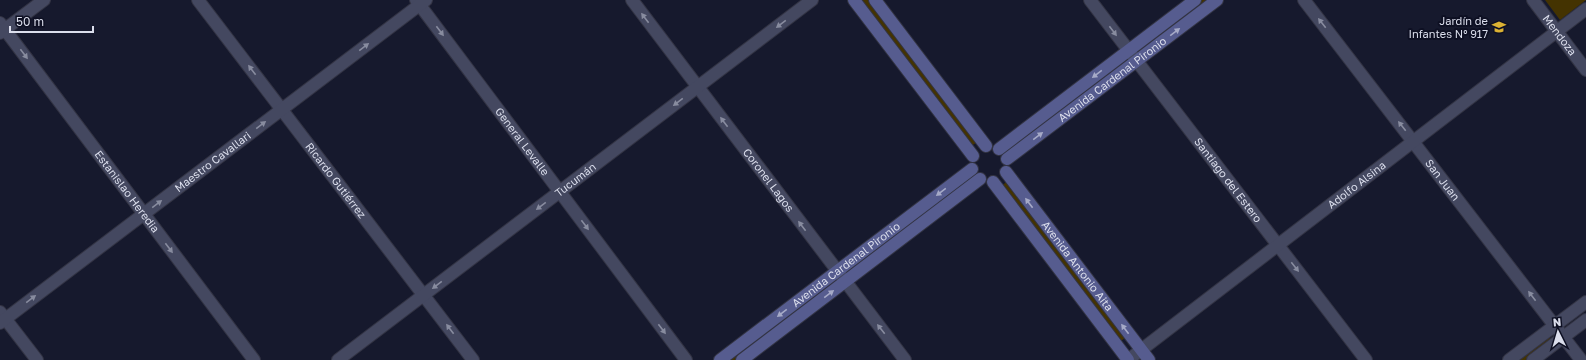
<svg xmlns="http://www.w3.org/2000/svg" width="1586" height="360" font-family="'Golos Text',sans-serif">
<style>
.green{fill:#443301}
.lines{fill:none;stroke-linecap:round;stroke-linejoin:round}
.minor-casing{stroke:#333444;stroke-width:14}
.tertiary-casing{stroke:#333444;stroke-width:14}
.secondary-casing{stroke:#333444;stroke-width:14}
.minor{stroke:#444860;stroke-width:12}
.tertiary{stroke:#444860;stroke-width:12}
.secondary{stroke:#565c8f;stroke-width:12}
.oneway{fill:#888c9f}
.oneway2{fill:#a6aac7}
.labels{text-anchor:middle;stroke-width:4;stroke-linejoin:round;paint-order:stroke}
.poi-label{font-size:11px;fill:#dbdeec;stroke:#0e1023;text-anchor:end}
.street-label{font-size:11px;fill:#dbdeec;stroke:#0e1023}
</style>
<rect width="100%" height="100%" fill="#16192d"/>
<!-- green -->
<g class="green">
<polygon points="860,0 868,0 976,143 971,146"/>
<polygon points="1202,0 1211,0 1149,47 1145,43"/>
<polygon points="1545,0 1586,0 1560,20"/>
<polygon points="1121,61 1125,66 1014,149 1011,145"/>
<polygon points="966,178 969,183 859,267 855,262"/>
<polygon points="1006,182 1126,337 1121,341 1002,186"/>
<polygon points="830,282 833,287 737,360 727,360"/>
<polygon points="1549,337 1551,340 1549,343 1526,360 1515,360"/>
</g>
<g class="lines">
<defs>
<g id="minor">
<path id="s1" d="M 198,0 L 473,360"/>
<path id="s2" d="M 416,0 L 686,360"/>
<path id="s3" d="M 632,0 L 905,360"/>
<path id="s4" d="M 1090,0 L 1366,360"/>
<path id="s5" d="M 1304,0 L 1581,360"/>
<path id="s6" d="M 1533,0 L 1586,70"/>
<path id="s7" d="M 0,23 L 254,360"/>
<polyline points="0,33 44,0"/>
<polyline points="0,312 37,360"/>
<path id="s8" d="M 0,323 L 426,0"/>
<path id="s9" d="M 338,360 L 812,0"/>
<path id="s10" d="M 1128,360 L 1586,9"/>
</g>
<g id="tertiary">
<polyline points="1509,360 1586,302"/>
<polyline points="1533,360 1586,320"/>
</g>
<g id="secondary">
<polyline points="854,0 973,156"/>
<polyline points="875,0 986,146"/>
<polyline points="999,149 1195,0"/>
<path id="s11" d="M 1007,159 L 1217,0"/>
<path id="s12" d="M 1006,172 L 1149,360"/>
<polyline points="993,182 1128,360"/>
<path id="s13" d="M 720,360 L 972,169"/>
<polyline points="742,360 980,179"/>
</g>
</defs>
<!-- minor casing -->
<use href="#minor" class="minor-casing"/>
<!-- tertiary casing -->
<use href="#tertiary" class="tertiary-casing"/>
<!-- secondary casing -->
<use href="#secondary" class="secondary-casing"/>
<!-- minor -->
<use href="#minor" class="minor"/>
<!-- tertiary -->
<use href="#tertiary" class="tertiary"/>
<!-- secondary -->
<use href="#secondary" class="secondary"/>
</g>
<!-- one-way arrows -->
<defs><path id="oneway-solid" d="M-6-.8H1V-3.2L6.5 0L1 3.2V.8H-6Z"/></defs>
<g class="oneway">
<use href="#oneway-solid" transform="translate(645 18) rotate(-127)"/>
<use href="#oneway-solid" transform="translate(1322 23) rotate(-128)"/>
<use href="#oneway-solid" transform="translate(781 24) rotate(143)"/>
<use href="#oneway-solid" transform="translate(440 31) rotate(53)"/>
<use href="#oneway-solid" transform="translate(1113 31) rotate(53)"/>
<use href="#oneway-solid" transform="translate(364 47) rotate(-37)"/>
<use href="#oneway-solid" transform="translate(24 54) rotate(53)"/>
<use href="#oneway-solid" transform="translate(252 70) rotate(-127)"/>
<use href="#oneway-solid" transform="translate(678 102) rotate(143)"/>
<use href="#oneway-solid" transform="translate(724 122) rotate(-127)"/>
<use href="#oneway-solid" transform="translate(261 125) rotate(-37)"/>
<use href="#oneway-solid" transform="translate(1402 126) rotate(-128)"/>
<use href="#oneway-solid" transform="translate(157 204) rotate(-37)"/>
<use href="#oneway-solid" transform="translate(541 206) rotate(143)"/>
<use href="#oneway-solid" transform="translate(585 225) rotate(53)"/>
<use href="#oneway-solid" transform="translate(802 226) rotate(-127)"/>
<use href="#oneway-solid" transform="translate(169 248) rotate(53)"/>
<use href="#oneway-solid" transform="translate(1295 267) rotate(52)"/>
<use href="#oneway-solid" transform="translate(437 285) rotate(143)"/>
<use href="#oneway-solid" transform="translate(1532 296) rotate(-127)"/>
<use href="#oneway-solid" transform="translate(31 299) rotate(-37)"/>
<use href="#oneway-solid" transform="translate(450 329) rotate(-127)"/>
<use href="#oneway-solid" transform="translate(662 329) rotate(53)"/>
<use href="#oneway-solid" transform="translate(881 329) rotate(-128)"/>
</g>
<g class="oneway2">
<use href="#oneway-solid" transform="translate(1175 32) rotate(-37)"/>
<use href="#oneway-solid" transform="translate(1097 74) rotate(143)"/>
<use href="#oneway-solid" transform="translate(1038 136) rotate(-37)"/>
<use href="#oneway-solid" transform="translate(941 192) rotate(143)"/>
<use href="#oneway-solid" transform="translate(1029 203) rotate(-127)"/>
<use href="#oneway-solid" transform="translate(829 294) rotate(-37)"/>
<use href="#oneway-solid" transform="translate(782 313) rotate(143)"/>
<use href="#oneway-solid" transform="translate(1125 329) rotate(-127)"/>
</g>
<!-- icons -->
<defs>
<symbol id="school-bare" viewBox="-9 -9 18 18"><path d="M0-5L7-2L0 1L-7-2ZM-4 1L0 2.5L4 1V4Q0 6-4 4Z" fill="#dcb233" stroke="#0e1023" stroke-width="2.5" paint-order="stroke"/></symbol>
</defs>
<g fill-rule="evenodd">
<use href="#school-bare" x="1489" y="17" width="20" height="20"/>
</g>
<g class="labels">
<!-- poi labels -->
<g class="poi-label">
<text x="1488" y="25">Jardín de<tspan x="1488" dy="13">Infantes N° 917</tspan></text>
</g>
<!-- street labels -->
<g class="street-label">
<text dy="4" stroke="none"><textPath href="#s6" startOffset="44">Mendoza</textPath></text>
<text dy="4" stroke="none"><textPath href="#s11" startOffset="132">Avenida Cardenal Pironio</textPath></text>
<text dy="4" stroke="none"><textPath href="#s2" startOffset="177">General Levalle</textPath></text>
<text dy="4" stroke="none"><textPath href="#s8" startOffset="267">Maestro Cavallari</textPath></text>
<text dy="4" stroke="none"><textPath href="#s1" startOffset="227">Ricardo Gutiérrez</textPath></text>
<text dy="4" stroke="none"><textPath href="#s9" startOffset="298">Tucumán</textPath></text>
<text dy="4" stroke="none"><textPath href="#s3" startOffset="226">Coronel Lagos</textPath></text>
<text dy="4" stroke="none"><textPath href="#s4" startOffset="227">Santiago del Estero</textPath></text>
<text dy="4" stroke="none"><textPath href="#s5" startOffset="227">San Juan</textPath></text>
<text dy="4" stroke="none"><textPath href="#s10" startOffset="288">Adolfo Alsina</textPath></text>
<text dy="4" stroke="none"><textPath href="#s7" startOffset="211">Estanislao Heredia</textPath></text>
<text dy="4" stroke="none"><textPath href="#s13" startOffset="158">Avenida Cardenal Pironio</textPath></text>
<text dy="4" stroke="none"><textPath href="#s12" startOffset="118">Avenida Antonio Aita</textPath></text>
</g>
</g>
<!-- north arrow -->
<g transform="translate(1558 332) rotate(355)" stroke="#0e1023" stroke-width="3" paint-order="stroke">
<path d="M0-3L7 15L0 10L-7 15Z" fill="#dbdeec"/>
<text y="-6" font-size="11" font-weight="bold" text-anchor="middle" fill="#dbdeec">N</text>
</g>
<!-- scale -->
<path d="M10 26v6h83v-6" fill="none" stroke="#dbdeec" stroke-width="2"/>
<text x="16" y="26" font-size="12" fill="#dbdeec" stroke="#0e1023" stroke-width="3" paint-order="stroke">50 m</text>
</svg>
